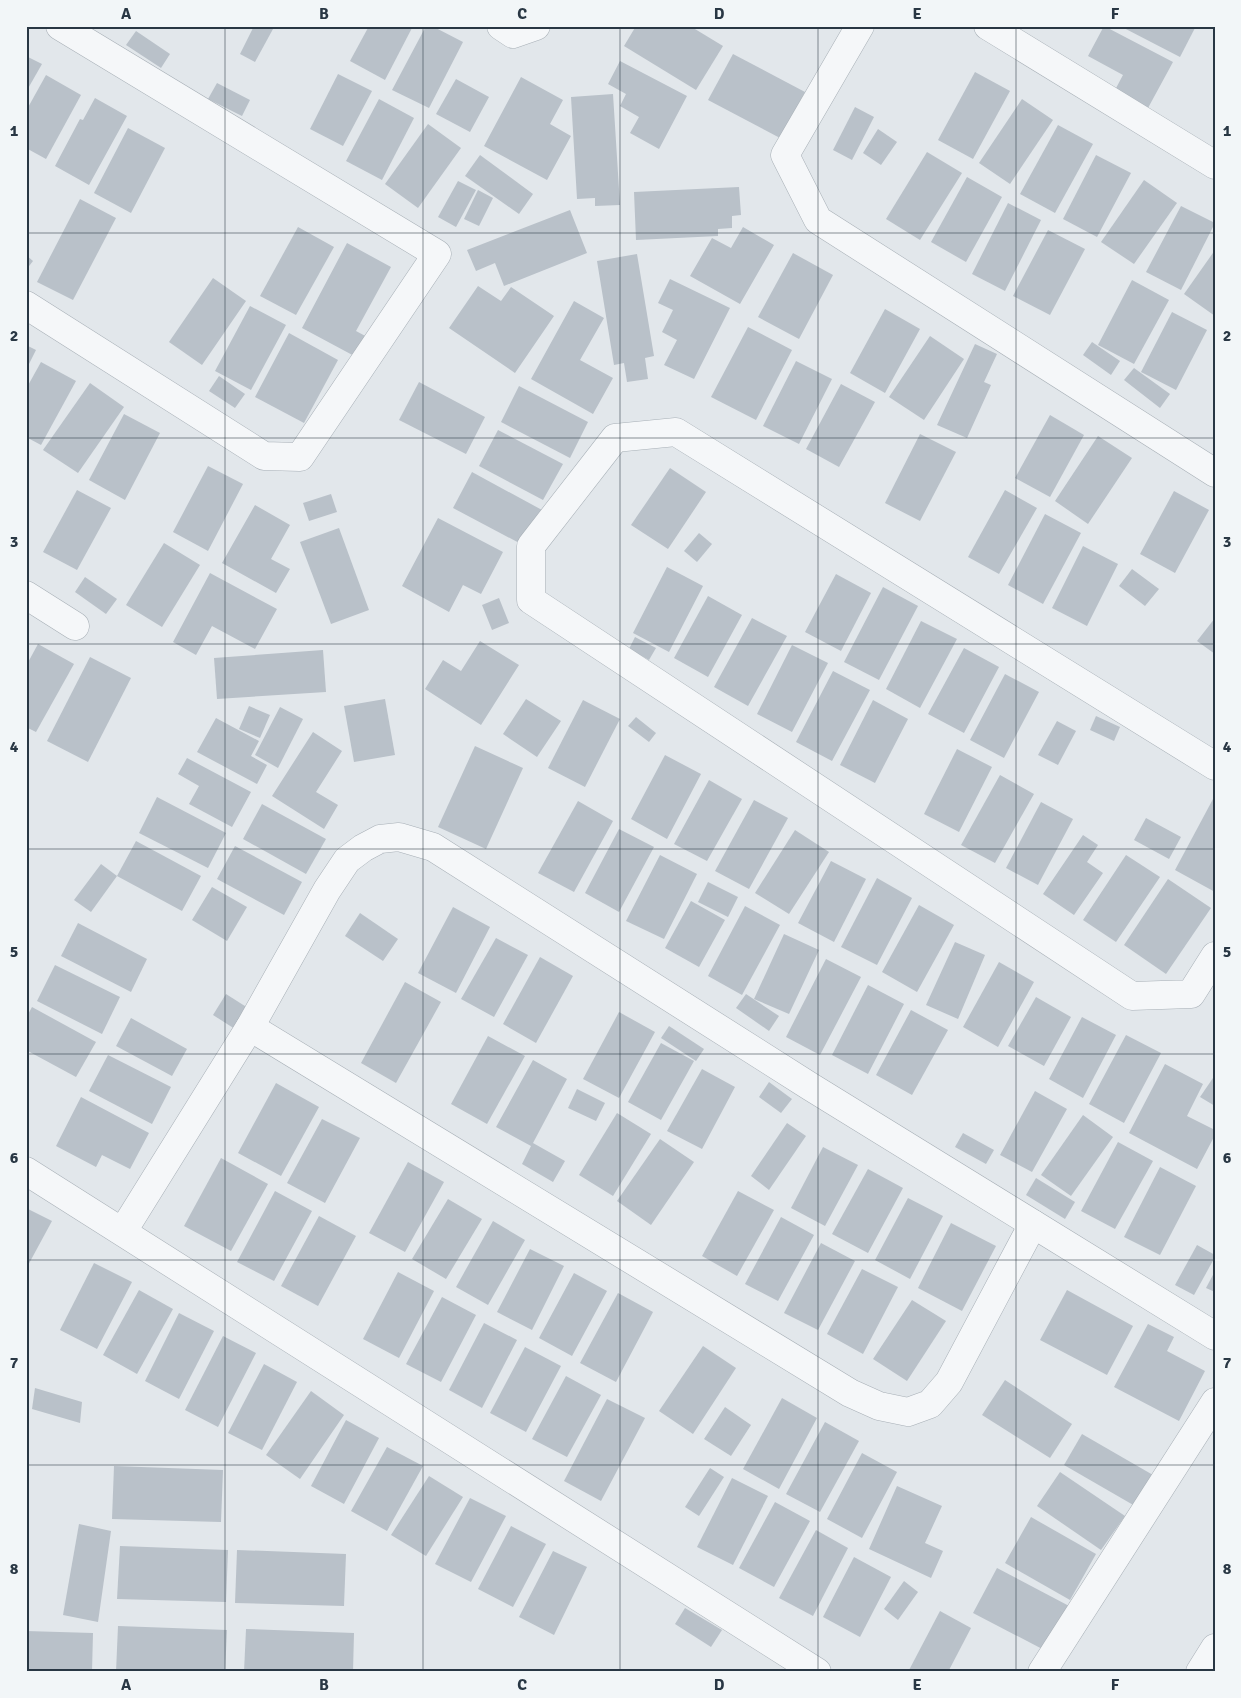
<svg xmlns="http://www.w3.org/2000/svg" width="1241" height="1698" font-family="Signika,sans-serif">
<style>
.building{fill:#b9c1c9}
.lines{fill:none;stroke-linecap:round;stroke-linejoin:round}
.minor-casing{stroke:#a7afb6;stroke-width:29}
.minor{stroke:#f5f7f9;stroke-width:28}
.grid{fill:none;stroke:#293744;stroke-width:1;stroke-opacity:0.55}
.neatline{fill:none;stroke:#293744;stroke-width:2}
.grid-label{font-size:16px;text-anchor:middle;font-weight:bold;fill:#293744}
</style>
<rect width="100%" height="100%" fill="#e2e7eb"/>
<!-- building -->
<g class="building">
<polygon points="254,26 267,26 273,29 255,62 240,54"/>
<polygon points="369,26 413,26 385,80 350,61"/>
<polygon points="426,26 432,26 463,42 429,108 392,90"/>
<polygon points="636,26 690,26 723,46 696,90 624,46"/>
<polygon points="1104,26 1173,62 1148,108 1115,90 1123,75 1088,56"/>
<polygon points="1120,26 1196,26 1180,57"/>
<polygon points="136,31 170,54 161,68 126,45"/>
<polygon points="733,54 805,92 780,138 708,100"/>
<polygon points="26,56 42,64 26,92"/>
<polygon points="620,61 687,96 659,149 630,133 639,117 620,106 626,94 608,84"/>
<polygon points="975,72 1010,91 973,159 938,140"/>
<polygon points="338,74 372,91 343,146 310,129"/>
<polygon points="46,75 81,95 46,159 26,148 26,111"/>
<polygon points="521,77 563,100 550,124 571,136 547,180 484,146"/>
<polygon points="456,79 489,97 470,132 436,114"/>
<polygon points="217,83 250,100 242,116 208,99"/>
<polygon points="613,94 620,205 595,206 595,198 577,199 571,97"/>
<polygon points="95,98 127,116 89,185 55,166 80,119 83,120"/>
<polygon points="379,99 414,118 382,180 346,161"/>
<polygon points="1022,99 1053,120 1010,184 979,163"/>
<polygon points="855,107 874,117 852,160 833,150"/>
<polygon points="428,124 461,148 418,208 385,184"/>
<polygon points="1058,125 1093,144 1055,213 1020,194"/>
<polygon points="128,128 165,148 131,213 94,193"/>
<polygon points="878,129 897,142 881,165 863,153"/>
<polygon points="927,152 962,173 920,240 886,219"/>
<polygon points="480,155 533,194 519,214 465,176"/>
<polygon points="1096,155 1131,173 1097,237 1063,219"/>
<polygon points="967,177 1002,197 966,262 931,242"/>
<polygon points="1144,180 1177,203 1134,264 1101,242"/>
<polygon points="458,181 476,190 456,227 438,217"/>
<polygon points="739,187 741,215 732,216 732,228 718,229 718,236 636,240 634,192"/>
<polygon points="478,190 493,198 479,226 464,219"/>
<polygon points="80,199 116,218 73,300 37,282"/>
<polygon points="1008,203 1041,220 1005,291 972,274"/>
<polygon points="1181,206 1215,223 1181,290 1146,272"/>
<polygon points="570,210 587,253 504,286 495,263 476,271 467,250"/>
<polygon points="298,227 334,247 296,315 260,296"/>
<polygon points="743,227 774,245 740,304 690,276 712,238 731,248"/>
<polygon points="1048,230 1085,249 1050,315 1013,296"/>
<polygon points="347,243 391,267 356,331 369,338 358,358 302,328"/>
<polygon points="1215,250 1215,316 1184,294"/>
<polygon points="793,253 833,275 799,339 758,317"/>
<polygon points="637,254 654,356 645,358 648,379 627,382 624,363 614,365 597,261"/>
<polygon points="26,255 33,261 26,270"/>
<polygon points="213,278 246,301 202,365 169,342"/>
<polygon points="670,279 730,308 694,379 664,365 677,340 662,332 673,310 658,303"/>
<polygon points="1132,280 1169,300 1134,364 1098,345"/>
<polygon points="478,286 501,301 511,287 554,316 515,373 449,328"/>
<polygon points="574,301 604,318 580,360 613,378 593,414 531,379"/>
<polygon points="250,306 286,325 251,390 215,371"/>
<polygon points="885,309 920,329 885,393 850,373"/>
<polygon points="1172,312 1207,330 1176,390 1141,372"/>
<polygon points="748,327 792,350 756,420 711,397"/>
<polygon points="289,333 338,360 304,423 255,397"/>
<polygon points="930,336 964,359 924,420 889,397"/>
<polygon points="1092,342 1120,361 1111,375 1083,355"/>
<polygon points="975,344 997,354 984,382 991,385 967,438 937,425"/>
<polygon points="26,345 36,350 26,370"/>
<polygon points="796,361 832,379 799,444 763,426"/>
<polygon points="41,362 76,381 41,445 26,437 26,389"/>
<polygon points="1134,368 1170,394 1160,408 1124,380"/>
<polygon points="219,376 245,394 235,408 209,391"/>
<polygon points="419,382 485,417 466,454 399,420"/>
<polygon points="90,383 124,407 78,473 43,450"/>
<polygon points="841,384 875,402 839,467 806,449"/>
<polygon points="519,386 588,422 570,458 501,422"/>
<polygon points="124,414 160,433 125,500 89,480"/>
<polygon points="1050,415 1084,435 1050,497 1015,478"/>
<polygon points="498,430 563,464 543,500 479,466"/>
<polygon points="920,434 956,452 920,521 885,503"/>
<polygon points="1098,436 1132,458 1088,524 1055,501"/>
<polygon points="208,466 243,484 208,551 173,532"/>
<polygon points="670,468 706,492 668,549 631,525"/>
<polygon points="472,472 542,510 523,545 453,508"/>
<polygon points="77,490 111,508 77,570 43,552"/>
<polygon points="1005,490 1037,508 999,574 968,557"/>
<polygon points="1174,491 1209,510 1175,573 1140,554"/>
<polygon points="331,494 337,512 309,521 303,503"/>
<polygon points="255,505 290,525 271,559 290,569 276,593 222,563"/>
<polygon points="1045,514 1081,533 1043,604 1008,585"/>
<polygon points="438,518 503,552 481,594 463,585 449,612 402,586"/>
<polygon points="339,528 369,610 331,624 300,542"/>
<polygon points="699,533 712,544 697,562 684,551"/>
<polygon points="164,543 200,565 162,627 126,605"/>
<polygon points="1083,546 1118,564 1087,626 1052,608"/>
<polygon points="667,567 703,586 669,652 633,633"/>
<polygon points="1132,569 1159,589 1145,606 1119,586"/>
<polygon points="210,573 277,609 255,649 212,626 196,655 173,642"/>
<polygon points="836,574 871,593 841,651 805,632"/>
<polygon points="85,577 117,599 106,614 75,592"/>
<polygon points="883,587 918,606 879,680 844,662"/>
<polygon points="708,596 742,615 708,677 674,658"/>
<polygon points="499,598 509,623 492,630 482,605"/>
<polygon points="752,618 787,636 748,706 714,687"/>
<polygon points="1215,618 1215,654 1197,641"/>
<polygon points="921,621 957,639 920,708 886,689"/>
<polygon points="635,637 656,648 649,660 629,649"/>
<polygon points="480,641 519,665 481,725 425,689 443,660 461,671"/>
<polygon points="38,644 74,664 36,732 26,727 26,666"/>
<polygon points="792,645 828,663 792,732 757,714"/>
<polygon points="964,648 999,667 964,733 928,714"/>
<polygon points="323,650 326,692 217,699 214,658"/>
<polygon points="90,657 131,678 88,762 47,741"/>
<polygon points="833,671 870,690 832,761 796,742"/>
<polygon points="1005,674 1039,692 1004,758 970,740"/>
<polygon points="385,699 395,755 354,762 344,706"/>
<polygon points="526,699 561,721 537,757 503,734"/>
<polygon points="583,700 620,719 585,787 548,768"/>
<polygon points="873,700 908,719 875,783 840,765"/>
<polygon points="249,706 270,715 260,738 239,729"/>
<polygon points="280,707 303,719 278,768 255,755"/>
<polygon points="1096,716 1120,727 1114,741 1090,730"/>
<polygon points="636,717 656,733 649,742 628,726"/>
<polygon points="216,718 259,741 251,756 267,765 257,784 197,752"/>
<polygon points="1057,721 1076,731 1058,765 1038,755"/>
<polygon points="313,732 342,751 316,792 338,805 324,829 272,796"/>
<polygon points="475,746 523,768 486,849 438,827"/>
<polygon points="957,749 992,767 959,832 924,814"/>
<polygon points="665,755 701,774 667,839 631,819"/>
<polygon points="187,758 251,792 232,827 189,804 199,786 178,774"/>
<polygon points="1000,775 1034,794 995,863 961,845"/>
<polygon points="709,780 742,799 707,861 674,844"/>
<polygon points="157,797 226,833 208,868 139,833"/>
<polygon points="1213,799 1215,800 1215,892 1175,870"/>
<polygon points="754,800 788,818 749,889 715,871"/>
<polygon points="578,801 613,821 574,892 538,873"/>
<polygon points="1041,802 1073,819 1038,885 1006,868"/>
<polygon points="262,804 326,839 306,874 243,839"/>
<polygon points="1146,818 1181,837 1169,859 1134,840"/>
<polygon points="619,829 654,847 619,912 585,893"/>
<polygon points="795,830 829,852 789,914 755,893"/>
<polygon points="1083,835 1098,845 1087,862 1103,873 1074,915 1043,894"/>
<polygon points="136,841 201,876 182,911 117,876"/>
<polygon points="235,846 302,882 284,915 217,879"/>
<polygon points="660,855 697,874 664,939 626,921"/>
<polygon points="1126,855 1160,877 1116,942 1083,920"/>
<polygon points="831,861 866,879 834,942 798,923"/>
<polygon points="101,864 117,876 91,912 74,900"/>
<polygon points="877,878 912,898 877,965 841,947"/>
<polygon points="1168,879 1211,908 1166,974 1124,945"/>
<polygon points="708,882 738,897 728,917 698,902"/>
<polygon points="212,887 247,907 227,941 192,920"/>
<polygon points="691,901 725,920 699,967 665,948"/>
<polygon points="919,905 954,925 917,992 882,972"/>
<polygon points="745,906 780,925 742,995 708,976"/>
<polygon points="453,907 490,927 456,993 418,973"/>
<polygon points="360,913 398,939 383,961 345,936"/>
<polygon points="78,923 147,959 131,992 61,956"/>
<polygon points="784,934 819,950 789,1014 754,999"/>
<polygon points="496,938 528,955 494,1017 461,999"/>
<polygon points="955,942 985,955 958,1019 926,1005"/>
<polygon points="540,957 573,976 536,1043 503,1024"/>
<polygon points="826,959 861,977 820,1055 786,1037"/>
<polygon points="999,962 1034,982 998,1047 963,1027"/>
<polygon points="55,965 120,997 102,1034 37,1001"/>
<polygon points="405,982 441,1002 396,1083 361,1063"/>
<polygon points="868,985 904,1004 868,1074 832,1055"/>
<polygon points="226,994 248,1008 235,1029 213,1015"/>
<polygon points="746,994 779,1016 769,1031 736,1008"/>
<polygon points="1036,997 1071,1017 1044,1066 1008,1046"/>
<polygon points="32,1007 96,1042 76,1077 26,1050 26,1018"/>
<polygon points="911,1010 948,1030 912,1095 876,1075"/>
<polygon points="619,1012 655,1032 619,1098 583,1079"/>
<polygon points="1082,1017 1116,1035 1083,1098 1049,1079"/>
<polygon points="131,1018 187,1049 172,1076 116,1046"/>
<polygon points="669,1026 704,1049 696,1061 661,1038"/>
<polygon points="1126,1035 1161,1053 1124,1123 1089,1104"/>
<polygon points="488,1036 525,1056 487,1124 451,1104"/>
<polygon points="661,1043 694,1061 661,1120 628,1102"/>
<polygon points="108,1055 171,1087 152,1124 89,1091"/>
<polygon points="533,1060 567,1079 533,1143 565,1161 553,1182 522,1164 531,1146 496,1127"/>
<polygon points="1165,1064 1203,1084 1187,1116 1215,1130 1215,1135 1197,1169 1129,1133"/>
<polygon points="702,1069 735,1087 702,1149 667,1131"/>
<polygon points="1215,1075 1215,1106 1200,1097"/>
<polygon points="769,1082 792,1099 781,1113 759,1097"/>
<polygon points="276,1083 319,1107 281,1176 238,1153"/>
<polygon points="577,1089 605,1103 596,1121 568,1108"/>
<polygon points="1035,1091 1067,1109 1032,1172 1000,1155"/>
<polygon points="81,1097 149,1133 130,1169 102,1155 96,1167 56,1146"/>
<polygon points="617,1113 651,1134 613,1196 579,1175"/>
<polygon points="1083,1115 1113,1137 1071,1196 1041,1175"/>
<polygon points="322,1119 360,1138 325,1203 287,1183"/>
<polygon points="787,1123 806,1136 769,1190 751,1176"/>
<polygon points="963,1133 994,1150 986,1164 955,1147"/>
<polygon points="660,1139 694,1162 651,1225 617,1201"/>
<polygon points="1118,1142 1153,1161 1115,1229 1081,1211"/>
<polygon points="823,1147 858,1165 825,1226 791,1208"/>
<polygon points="221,1158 268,1184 231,1251 184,1226"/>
<polygon points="408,1162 444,1182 405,1252 369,1233"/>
<polygon points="1160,1167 1196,1186 1160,1255 1124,1237"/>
<polygon points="868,1169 903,1188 868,1253 832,1234"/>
<polygon points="1036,1178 1075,1202 1065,1219 1026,1195"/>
<polygon points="275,1191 312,1211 274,1281 237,1262"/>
<polygon points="738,1191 774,1210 737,1276 702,1256"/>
<polygon points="908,1198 943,1216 910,1279 875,1260"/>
<polygon points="448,1199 482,1219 446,1279 412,1259"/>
<polygon points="26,1208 52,1221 26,1269"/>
<polygon points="319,1216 356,1236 318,1306 281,1286"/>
<polygon points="781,1217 814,1235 778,1301 745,1284"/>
<polygon points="493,1221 525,1240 488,1305 456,1287"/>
<polygon points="951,1223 996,1246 962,1311 918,1288"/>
<polygon points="821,1243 855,1261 818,1330 784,1313"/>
<polygon points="1197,1245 1215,1255 1215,1257 1194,1295 1175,1285"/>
<polygon points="530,1249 564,1266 532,1330 497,1312"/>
<polygon points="94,1263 132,1282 97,1349 60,1330"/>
<polygon points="862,1269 898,1287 863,1354 827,1334"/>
<polygon points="1215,1271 1215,1292 1206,1288"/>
<polygon points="398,1272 434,1291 399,1358 363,1339"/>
<polygon points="574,1273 607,1291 572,1356 539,1338"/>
<polygon points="139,1290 173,1309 137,1374 103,1355"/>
<polygon points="1067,1290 1133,1326 1107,1375 1040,1340"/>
<polygon points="618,1293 653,1312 616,1382 580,1363"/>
<polygon points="442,1297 476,1315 441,1382 406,1364"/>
<polygon points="912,1300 946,1321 907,1381 873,1359"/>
<polygon points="179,1313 214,1331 179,1399 145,1381"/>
<polygon points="484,1323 517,1340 482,1408 449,1390"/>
<polygon points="1148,1324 1174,1337 1167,1351 1205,1371 1179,1421 1114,1387"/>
<polygon points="223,1336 256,1353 218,1427 185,1410"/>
<polygon points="703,1346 736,1368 693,1434 659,1411"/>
<polygon points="525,1347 561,1366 526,1432 490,1413"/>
<polygon points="264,1364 297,1382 262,1450 228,1433"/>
<polygon points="566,1376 601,1395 567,1457 532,1439"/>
<polygon points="1005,1380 1072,1424 1050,1458 982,1415"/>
<polygon points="35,1388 82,1402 80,1423 32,1409"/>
<polygon points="311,1391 344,1415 300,1479 266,1455"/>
<polygon points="782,1398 817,1418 779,1489 743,1469"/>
<polygon points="607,1399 645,1418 601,1501 564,1481"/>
<polygon points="725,1407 751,1425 731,1456 704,1439"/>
<polygon points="346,1420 379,1438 344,1504 311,1486"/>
<polygon points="825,1422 859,1441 820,1512 786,1494"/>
<polygon points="1082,1434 1153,1475 1135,1506 1064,1465"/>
<polygon points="387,1447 423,1466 387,1531 351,1511"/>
<polygon points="862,1453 897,1472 862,1538 827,1519"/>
<polygon points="114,1466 223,1470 221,1522 112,1519"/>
<polygon points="710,1468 724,1477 699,1516 685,1507"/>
<polygon points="1060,1472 1125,1516 1101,1550 1037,1506"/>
<polygon points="429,1476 463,1497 426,1556 391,1535"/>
<polygon points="732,1478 768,1496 733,1565 697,1547"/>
<polygon points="897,1486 942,1506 925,1543 943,1551 931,1578 869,1549"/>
<polygon points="470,1498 506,1516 471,1582 435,1564"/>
<polygon points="775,1502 810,1521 774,1587 739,1568"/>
<polygon points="1031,1517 1096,1554 1070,1600 1005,1563"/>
<polygon points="79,1524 111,1531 98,1622 63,1615"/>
<polygon points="511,1526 546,1544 513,1607 478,1589"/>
<polygon points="816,1530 848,1548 813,1616 779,1598"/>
<polygon points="120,1546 228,1550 226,1602 117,1599"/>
<polygon points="237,1550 346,1554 344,1606 235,1603"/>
<polygon points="553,1551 587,1567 554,1635 519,1617"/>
<polygon points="854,1557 891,1577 860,1637 823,1617"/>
<polygon points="997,1568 1071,1607 1048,1652 973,1613"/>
<polygon points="904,1581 918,1592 898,1620 884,1609"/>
<polygon points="685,1608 722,1630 711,1647 675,1624"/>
<polygon points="940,1611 971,1628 948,1672 908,1672"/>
<polygon points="118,1626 227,1630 225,1672 116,1672"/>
<polygon points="246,1629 354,1633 353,1672 244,1672"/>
<polygon points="26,1631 93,1633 92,1672 26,1672"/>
</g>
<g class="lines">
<defs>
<g id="minor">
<polyline points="501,26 513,34 536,26"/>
<polyline points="860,26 785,155 818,220 1215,473"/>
<polyline points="988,26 1215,165"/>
<polyline points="26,305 264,456 300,457 437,254 60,26"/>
<polyline points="26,595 75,626"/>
<polyline points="1215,766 676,432 615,438 531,546 531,600 1132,996 1191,994 1215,956"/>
<polyline points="250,1027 850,1393 879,1406 908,1412 930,1404 949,1382 1033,1224"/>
<polyline points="26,1171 817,1672"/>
<polyline points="123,1231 250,1027 327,890 347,860 363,848 380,839 399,837 433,847 811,1087 1215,1336"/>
<polyline points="1042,1672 1215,1402"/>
<polyline points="1200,1672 1215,1648"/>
</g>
</defs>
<!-- minor casing -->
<use href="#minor" class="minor-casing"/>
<!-- minor -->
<use href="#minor" class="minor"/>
</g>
<!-- grid -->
<path class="grid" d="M 225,26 L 225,1672M 423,26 L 423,1672M 620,26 L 620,1672M 818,26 L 818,1672M 1016,26 L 1016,1672M 26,233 L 1215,233M 26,438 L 1215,438M 26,644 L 1215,644M 26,849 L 1215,849M 26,1054 L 1215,1054M 26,1260 L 1215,1260M 26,1465 L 1215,1465"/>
<!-- border -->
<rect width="1241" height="1698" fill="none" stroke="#f2f6f8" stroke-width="55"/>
<rect x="28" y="28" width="1186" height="1642" class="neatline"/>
<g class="grid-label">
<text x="126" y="19">A</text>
<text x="324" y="19">B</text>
<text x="522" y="19">C</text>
<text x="719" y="19">D</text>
<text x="917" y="19">E</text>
<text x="1115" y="19">F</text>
<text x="14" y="136">1</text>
<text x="1227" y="136">1</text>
<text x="14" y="341">2</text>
<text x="1227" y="341">2</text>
<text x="14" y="547">3</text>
<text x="1227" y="547">3</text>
<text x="14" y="752">4</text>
<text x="1227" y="752">4</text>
<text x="14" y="957">5</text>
<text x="1227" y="957">5</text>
<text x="14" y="1163">6</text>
<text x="1227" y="1163">6</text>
<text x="14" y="1368">7</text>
<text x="1227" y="1368">7</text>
<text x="14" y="1574">8</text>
<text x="1227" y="1574">8</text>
<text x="126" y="1690">A</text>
<text x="324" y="1690">B</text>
<text x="522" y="1690">C</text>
<text x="719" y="1690">D</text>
<text x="917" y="1690">E</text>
<text x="1115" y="1690">F</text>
</g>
</svg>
